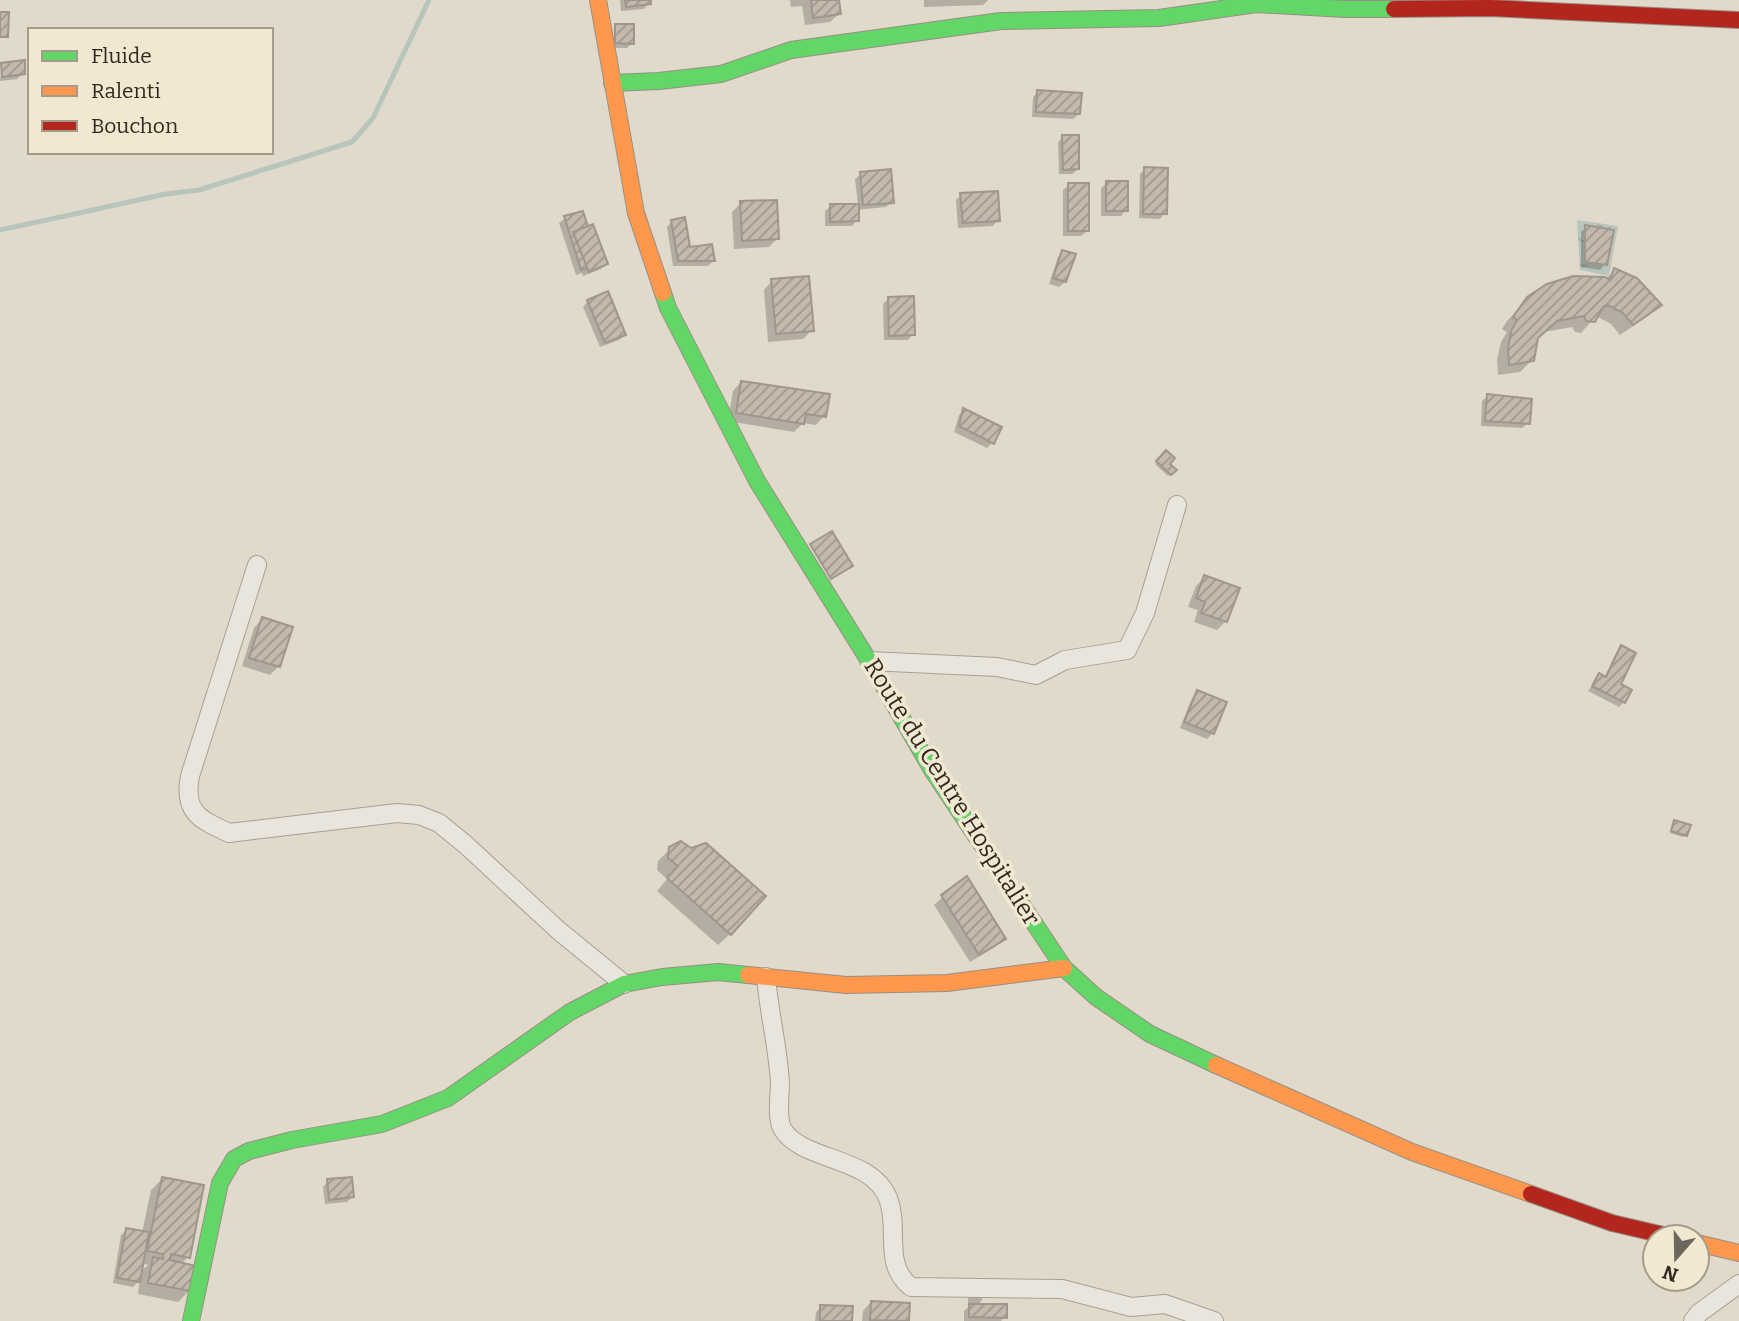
<svg xmlns="http://www.w3.org/2000/svg" width="1739" height="1321" font-family="Bitter,serif">
<style>
.water{fill:url(#water-ripples)}
.shadow{fill:#0003;fill-rule:evenodd}
.lines{fill:none;stroke-linecap:round;stroke-linejoin:round}
.stream{stroke:#b7c5bc;stroke-width:5}
.building{fill:url(#building-hatch);stroke:#a0968b;stroke-width:2}
.street-casing{stroke:#a69f95;stroke-width:20}
.fast-casing{stroke:#958f85;stroke-width:18}
.slow-casing{stroke:#958f85;stroke-width:18}
.jam-casing{stroke:#958f85;stroke-width:18}
.street{stroke:#e9e5dc;stroke-width:18}
.fast{stroke:#63d668;stroke-width:16}
.slow{stroke:#ff974d;stroke-width:16}
.jam{stroke:#b3261e;stroke-width:16}
.labels{text-anchor:middle;stroke-width:7;stroke-linejoin:round;paint-order:stroke}
.street-label{font-size:24px;fill:#32281e;stroke:#f1e8d2}
</style>
<defs>
<pattern id="water-ripples" width="26" height="14" patternUnits="userSpaceOnUse" patternTransform="scale(1.75)"><rect width="26" height="14" fill="#b7c5bc"/><path d="M2 4q2-2 4 0t4 0M15 11q2-2 4 0t4 0" fill="none" stroke="#9ea9a1"/></pattern>
<pattern id="building-hatch" width="6" height="6" patternUnits="userSpaceOnUse" patternTransform="scale(1.75)"><rect width="6" height="6" fill="#c4b9ad"/><path d="M-1 1l2-2M0 6l6-6M5 7l2-2" fill="none" stroke="#a0968c"/></pattern>
</defs>
<rect width="100%" height="100%" fill="#e1dacb"/>
<!-- water -->
<polygon class="water" points="1577,220 1618,226 1609,276 1580,270"/>
<!-- shadow -->
<g class="shadow">
<polygon points="620,0 649,0 649,3 644,9 621,11"/>
<polygon points="790,0 838,0 839,14 830,22 805,25 802,6 791,7"/>
<polygon points="924,0 988,0 983,5 924,7"/>
<polygon points="616,26 632,43 627,48 611,48"/>
<polygon points="2,65 23,73 17,79 0,81"/>
<polygon points="1038,92 1079,114 1073,119 1032,117 1033,97"/>
<polygon points="1063,137 1078,169 1072,174 1059,174 1058,142"/>
<polygon points="1145,169 1165,213 1160,219 1139,218 1140,174"/>
<polygon points="861,174 892,202 886,207 857,210 857,220 852,226 825,226 825,211 831,206 858,206 855,179"/>
<polygon points="1107,183 1126,210 1121,216 1101,216 1101,188"/>
<polygon points="1069,185 1087,231 1081,236 1063,236 1063,190"/>
<polygon points="961,195 998,220 993,226 958,228 956,200"/>
<polygon points="741,203 777,239 769,247 734,249 732,212"/>
<polygon points="565,218 587,228 606,264 601,269 583,276 582,273 576,275 559,223"/>
<polygon points="672,221 689,249 713,261 708,266 673,266 667,227"/>
<polygon points="1586,227 1605,264 1600,270 1581,267 1581,232"/>
<polygon points="1063,252 1065,282 1059,287 1049,284 1058,257"/>
<polygon points="1615,270 1660,305 1648,316 1620,335 1611,324 1596,316 1581,333 1575,332 1572,327 1544,332 1536,339 1532,360 1520,372 1498,375 1497,360 1501,342 1507,332 1502,329 1507,321 1528,299 1606,279"/>
<polygon points="772,281 812,330 803,339 768,342 764,290"/>
<polygon points="889,298 913,334 908,340 884,340 883,304"/>
<polygon points="588,301 624,335 619,340 600,347 583,307"/>
<polygon points="741,382 824,416 816,425 803,423 794,432 728,421 733,391"/>
<polygon points="1488,396 1528,423 1522,428 1481,426 1482,401"/>
<polygon points="964,410 992,443 987,448 954,432 959,415"/>
<polygon points="1166,452 1168,464 1175,470 1168,476 1155,464"/>
<polygon points="1205,577 1226,621 1217,630 1194,622 1198,610 1188,607 1196,586"/>
<polygon points="262,619 279,666 270,675 242,666 254,628"/>
<polygon points="1621,648 1618,685 1624,702 1619,707 1588,691 1599,675 1604,678 1616,653"/>
<polygon points="1197,693 1213,733 1207,739 1180,728 1192,698"/>
<polygon points="1675,822 1686,835 1683,837 1670,833"/>
<polygon points="670,849 730,934 718,945 657,891 667,879 657,870 658,861"/>
<polygon points="943,897 1004,939 995,947 970,962 934,905"/>
<path d="M 162,1179 L 188,1257 L 181,1264 L 190,1290 L 178,1302 L 138,1294 L 140,1280 L 133,1287 L 113,1283 L 121,1235 L 127,1230 L 142,1233 L 151,1190 ZM 142,1263 L 148,1265 L 140,1272 Z"/>
<polygon points="328,1181 353,1196 347,1202 325,1204 323,1187"/>
<polygon points="982,1294 982,1300 977,1306 1005,1317 1001,1321 964,1321 964,1311 973,1303 968,1303 968,1296"/>
<polygon points="871,1302 908,1304 908,1321 862,1321 863,1311"/>
<polygon points="821,1307 850,1321 815,1321 816,1312"/>
</g>
<g class="lines">
<!-- stream -->
<polyline class="stream" points="0,230 166,194 199,190 352,142 373,118 429,0"/>
</g>
<!-- building -->
<g class="building">
<polygon points="625,0 651,0 651,4 626,7"/>
<polygon points="811,0 839,0 841,14 813,18"/>
<polygon points="0,12 9,12 8,37 0,37"/>
<polygon points="615,24 634,24 634,44 615,43"/>
<polygon points="25,60 25,74 2,77 1,63"/>
<polygon points="1037,90 1082,93 1080,114 1036,112"/>
<polygon points="1062,135 1079,135 1079,169 1063,170"/>
<polygon points="1144,167 1168,168 1167,214 1143,214"/>
<polygon points="891,169 894,203 863,205 860,172"/>
<rect x="1106" y="181" width="22" height="30"/>
<rect x="1068" y="183" width="21" height="48"/>
<polygon points="998,191 1000,221 963,223 960,193"/>
<polygon points="777,200 779,239 742,241 740,201"/>
<polygon points="830,204 859,204 859,221 830,222"/>
<polygon points="583,211 600,264 581,270 564,216"/>
<polygon points="685,217 690,247 712,244 715,261 678,261 671,220"/>
<polygon points="593,224 608,264 589,272 573,232"/>
<polygon points="1585,225 1614,230 1607,265 1585,262"/>
<polygon points="1062,250 1076,254 1066,282 1053,278"/>
<polygon points="1614,268 1637,278 1662,305 1633,325 1623,313 1608,305 1603,307 1595,322 1586,321 1584,316 1557,321 1538,338 1534,361 1509,365 1508,347 1512,329 1517,320 1513,317 1527,297 1547,284 1573,276 1605,277 1610,280"/>
<polygon points="809,276 814,331 776,334 771,279"/>
<polygon points="608,291 626,335 605,343 587,300"/>
<polygon points="914,296 915,335 889,336 888,297"/>
<polygon points="741,381 830,394 826,417 806,414 804,424 736,413"/>
<polygon points="1487,394 1532,399 1530,424 1485,421"/>
<polygon points="963,408 1002,427 994,444 959,426"/>
<polygon points="1166,450 1175,458 1170,464 1177,470 1171,475 1156,461"/>
<polygon points="832,531 853,566 831,579 810,544"/>
<polygon points="1204,575 1240,588 1227,622 1201,613 1205,602 1196,598"/>
<polygon points="262,617 293,627 280,667 249,658"/>
<polygon points="1621,645 1636,653 1621,684 1632,690 1625,703 1592,686 1599,673 1606,677"/>
<polygon points="1197,690 1227,702 1214,734 1184,722"/>
<polygon points="1674,820 1691,825 1687,836 1671,831"/>
<polygon points="681,841 691,848 706,843 766,896 731,935 667,878 678,866 668,858 669,847"/>
<polygon points="967,876 1006,939 979,955 941,895"/>
<polygon points="162,1177 204,1185 190,1258 171,1254 170,1260 196,1266 191,1291 148,1283 153,1257 163,1259 163,1254 147,1251"/>
<polygon points="352,1177 354,1197 329,1200 327,1179"/>
<polygon points="126,1228 149,1232 140,1282 117,1278"/>
<polygon points="871,1301 910,1303 909,1321 870,1320"/>
<polygon points="969,1304 1007,1304 1007,1318 969,1317"/>
<polygon points="820,1305 853,1306 852,1321 820,1321"/>
</g>
<g class="lines">
<defs>
<g id="street">
<path d="M 257,565 L 190,776 C 183,812 199,819 229,833 L 397,813 L 419,815 L 439,823 L 466,845 L 558,930 L 624,984"/>
<polyline points="869,661 997,667 1036,675 1065,660 1127,650 1145,613 1177,505"/>
<path d="M 766,977 C 769,1013 778,1047 780,1083 C 780,1095 776,1119 783,1130 C 804,1162 871,1156 888,1198 C 900,1229 882,1264 911,1287 L 1062,1289 L 1131,1307 L 1165,1304 L 1214,1321"/>
<polyline points="1693,1321 1699,1313 1739,1284"/>
</g>
<g id="fast">
<polyline points="612,83 659,81 721,74 791,50 1001,21 1159,18 1256,4 1345,9 1394,9"/>
<polyline points="663,293 668,308 757,481 869,661 932,770 1064,968 1096,997 1150,1034 1216,1065"/>
<polyline points="191,1321 220,1183 234,1159 249,1151 292,1140 382,1124 448,1098 570,1012 624,984 662,977 718,972 748,975"/>
</g>
<g id="slow">
<polyline points="598,0 636,213 663,293"/>
<polyline points="748,975 846,985 947,983 1064,968"/>
<polyline points="1216,1065 1412,1152 1531,1194"/>
<polyline points="1697,1243 1739,1253"/>
</g>
<g id="jam">
<polyline points="1394,9 1490,8 1739,20"/>
<polyline points="1531,1194 1612,1223 1672,1237"/>
</g>
</defs>
<!-- street casing -->
<use href="#street" class="street-casing"/>
<!-- fast casing -->
<use href="#fast" class="fast-casing"/>
<!-- slow casing -->
<use href="#slow" class="slow-casing"/>
<!-- jam casing -->
<use href="#jam" class="jam-casing"/>
<!-- street -->
<use href="#street" class="street"/>
<!-- fast -->
<use href="#fast" class="fast"/>
<!-- slow -->
<use href="#slow" class="slow"/>
<!-- jam -->
<use href="#jam" class="jam"/>
</g>
<g class="labels">
<!-- street labels -->
<g class="street-label">
<text transform="translate(952 792) rotate(58)" y="8">Route du Centre Hospitalier</text>
</g>
</g>
<!-- legend -->
<rect x="28" y="28" width="245" height="126" fill="#f1e8d2" stroke="#a59b8a" stroke-width="2"/>
<rect x="42" y="51" width="35" height="10" fill="#63d668" stroke="#a59b8a" stroke-width="2"/>
<text x="91" y="63" font-size="21" fill="#32281e">Fluide</text>
<rect x="42" y="86" width="35" height="10" fill="#ff974d" stroke="#a59b8a" stroke-width="2"/>
<text x="91" y="98" font-size="21" fill="#32281e">Ralenti</text>
<rect x="42" y="121" width="35" height="10" fill="#b3261e" stroke="#a59b8a" stroke-width="2"/>
<text x="91" y="133" font-size="21" fill="#32281e">Bouchon</text>
<!-- north arrow -->
<g transform="translate(1676 1258) rotate(200)"><circle r="33" fill="#f1e8d2" stroke="#a59b8a" stroke-width="2"/>
<path d="M0-5L12 26L0 18L-12 26Z" fill="#6f665b"/>
<text y="-10" font-size="19" font-weight="bold" text-anchor="middle" fill="#32281e">N</text>
</g>
</svg>
